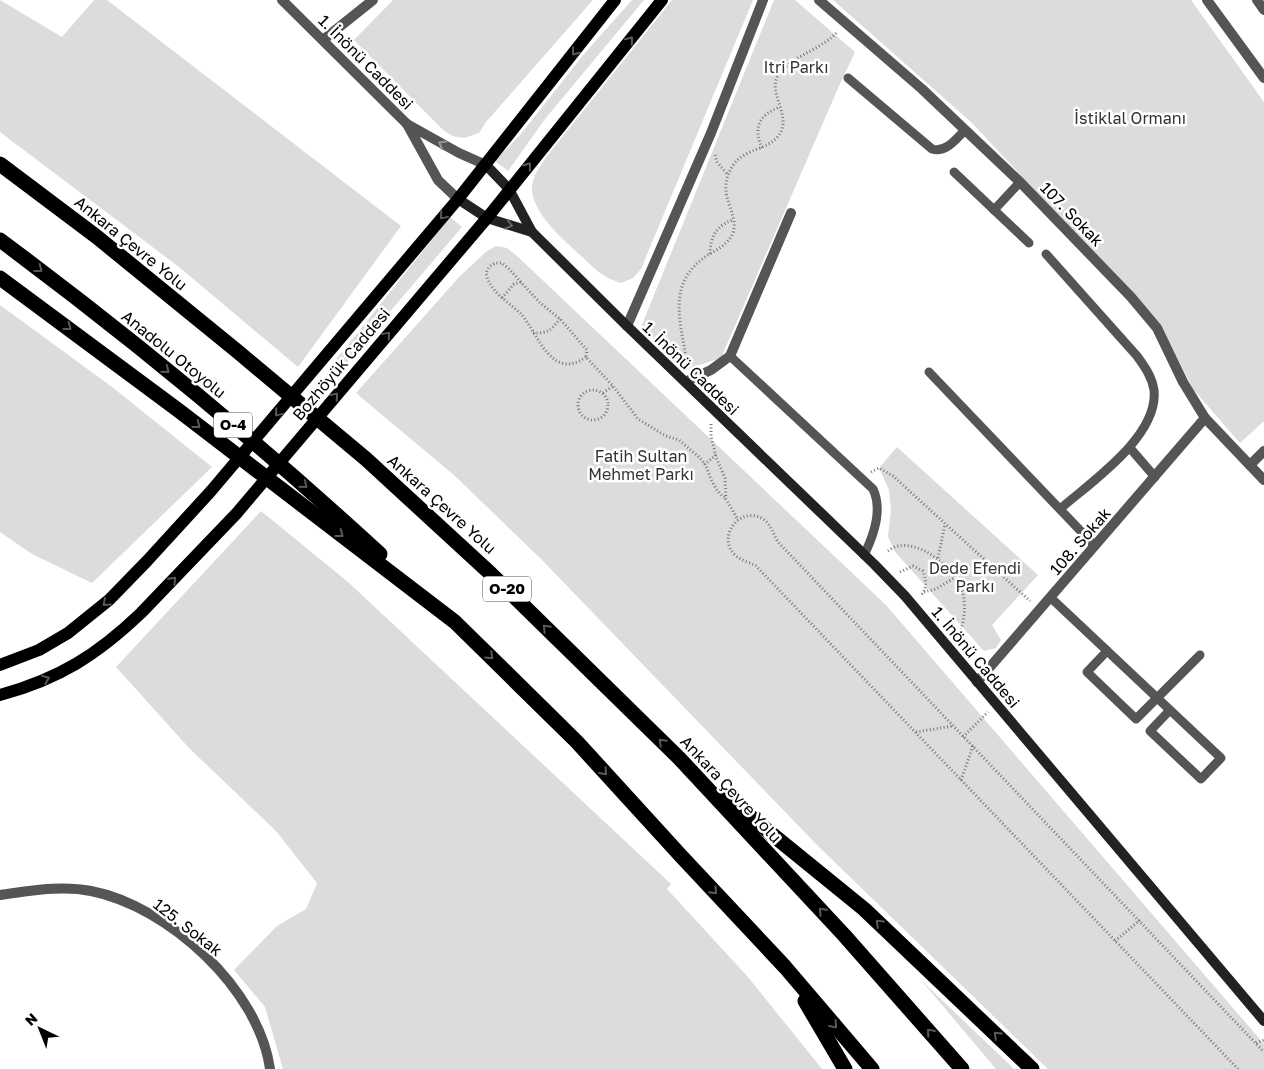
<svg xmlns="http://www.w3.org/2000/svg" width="1264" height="1069" font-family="'Golos Text',sans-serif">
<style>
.green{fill:#dcdcdc}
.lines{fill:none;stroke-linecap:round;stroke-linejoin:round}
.path{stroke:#777;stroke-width:3;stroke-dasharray:1 2.5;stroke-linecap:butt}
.lane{stroke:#555;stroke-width:9}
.street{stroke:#555;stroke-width:10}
.secondary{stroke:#222;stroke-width:10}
.primary{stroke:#000;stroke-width:12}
.highway{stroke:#000;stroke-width:15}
.oneway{stroke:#595959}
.oneway2{stroke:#999}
.oneway3{stroke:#646464}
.labels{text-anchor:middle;stroke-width:5;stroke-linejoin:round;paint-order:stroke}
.shield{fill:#fff;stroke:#4c4c4c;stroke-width:1}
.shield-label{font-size:15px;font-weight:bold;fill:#000}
.street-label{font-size:16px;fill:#000;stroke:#fff}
.park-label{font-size:16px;fill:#333;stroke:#fff}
</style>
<rect width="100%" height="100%" fill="#fff"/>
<!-- green -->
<g class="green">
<polygon points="0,0 62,37 94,0 107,0 401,226 298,367 179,267 0,132"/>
<polygon points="393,0 593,0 486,122 479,133 464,138 452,136 442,129 354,40"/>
<polygon points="632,0 644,0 545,119 508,171 495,161 520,135 584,54"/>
<path d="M 672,0 L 753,0 L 641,269 L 633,278 L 621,283 C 615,281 609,279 603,275 C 594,269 588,262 580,255 C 563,239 535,216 532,191 C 531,177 540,167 547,156 Z"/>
<polygon points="774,0 795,0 855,52 839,86 721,358 687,369 641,327"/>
<polygon points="833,0 1191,0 1264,102 1264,421 1240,443 1193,389 1160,324 971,122"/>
<polygon points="450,217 462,227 342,368 335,361"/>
<polygon points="496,246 507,248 517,256 886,605 1264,1044 1264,1069 1048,1069 817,845 541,559 455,476 356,393 460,276 487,251"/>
<polygon points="0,305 112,387 212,467 92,583 32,554 0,532"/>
<polygon points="897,447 1038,575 992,625 1001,640 996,648 984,651 895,552 888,537 891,509 889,490 879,468"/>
<polygon points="261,511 348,582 671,884 667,889 748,977 822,1069 283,1069 265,1007 234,970 277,926 306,909 317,883 276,831 189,748 116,667"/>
<polygon points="921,980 1014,1069 996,1069"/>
</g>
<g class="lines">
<!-- path -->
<g class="path">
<path d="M 762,148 C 753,127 759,115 780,107"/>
<polyline points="715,155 717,162 728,175"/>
<path d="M 710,254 C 710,237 717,225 733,220"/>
<polyline points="502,298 514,284 521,282"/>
<path d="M 533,333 C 548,333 550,331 560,319"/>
<path d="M 586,357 C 551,382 538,333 521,314 C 508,301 490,293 486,273 L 489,267 L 495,263 L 502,263 L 510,270 L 539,302 L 560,319 L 587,350 L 586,357 L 613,386 L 638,419 L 666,436 L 679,440 L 699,457 L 705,464"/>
<path d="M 683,363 L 686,357 C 679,316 668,281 708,255 C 718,249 728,244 733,233 C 740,211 713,194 734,164 C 746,147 775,150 782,129 C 788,111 767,90 779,74 C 792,56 824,48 837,32"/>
<circle cx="593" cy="405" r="15"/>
<polyline points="603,393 613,386"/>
<polyline points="711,424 711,436 716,457 725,478 726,499 738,520"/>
<path d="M 716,455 L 705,464 C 710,475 714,492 726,498"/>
<polyline points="871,472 879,468 893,476 1030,601"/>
<path d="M 888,551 C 891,549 895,546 899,546 C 923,542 954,568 962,590 C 967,607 964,625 957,640"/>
<polyline points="938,558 945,524"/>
<path d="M 900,572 L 913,566 L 923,571 C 926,580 928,588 921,595"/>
<polyline points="924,592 936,589 954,578"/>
<polyline points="916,732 953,726"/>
<polyline points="963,737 988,712"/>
<polyline points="961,780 973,746"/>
<polyline points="1115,941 1140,920"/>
<polyline points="1256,1043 1264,1040"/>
<path d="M 1238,1069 L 756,566 C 750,562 741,561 735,555 C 716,537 740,505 763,519 C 771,524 773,534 778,542 L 1264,1052"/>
</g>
<!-- lane -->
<g class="lane">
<path d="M 848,78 L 932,149 C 946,153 956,139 965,130"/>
<polyline points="954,172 1029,243"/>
<polyline points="994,210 1020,182"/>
<path d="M 1046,254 L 1137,356 C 1145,367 1152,377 1154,390 C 1159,436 1091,482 1060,509"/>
<path d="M 730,356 L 873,489 C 883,510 874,535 864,555"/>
<polyline points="929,372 1095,546"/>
<polyline points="1130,448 1155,477"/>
<path d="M 1051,598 C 1108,651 1164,705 1221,758 L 1201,779 L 1150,731 L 1170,710"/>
<polyline points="1107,651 1087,672 1136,719 1200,655"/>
</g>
<!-- street -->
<g class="street">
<polyline points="282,0 407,124"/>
<polyline points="819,0 922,89 1020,182 1131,297 1157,328 1183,382 1205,418 1264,480"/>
<polyline points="1207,0 1264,78"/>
<polyline points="1257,0 1264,10"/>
<polyline points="323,40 373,0"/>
<polyline points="458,199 438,180 407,124 459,153 486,165"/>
<polyline points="627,326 711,133 763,0"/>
<polyline points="685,382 711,370 730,356 791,213"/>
<polyline points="1250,465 1264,451"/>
<polyline points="977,682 1205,418"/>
<path d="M 0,895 C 30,891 61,885 91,891 C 168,906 259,989 270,1069"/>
</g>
<!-- secondary -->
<g class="secondary">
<polyline points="486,165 509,189 532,232 627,326 874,564 905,596 1264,1021"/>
<polyline points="458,199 487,218 532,232"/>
</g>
<!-- primary -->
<g class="primary">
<polyline points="0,665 39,650 68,633 109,600 147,561 211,491 458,199 615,0"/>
<path d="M 0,695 C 59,679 97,655 141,613 L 236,514 L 487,218 L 662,0"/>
</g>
<!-- highway -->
<g class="highway">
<polyline points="0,164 97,237 237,351 366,459 490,573 679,758 844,935 962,1069"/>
<path d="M 0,240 C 132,338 259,443 380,554"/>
<polyline points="0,278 178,410 455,622 577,742 681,856 785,967 872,1069"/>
<polyline points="725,796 864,909 1032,1069"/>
<polyline points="805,1001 845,1069"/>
</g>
</g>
<!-- one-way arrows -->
<defs><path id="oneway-chevron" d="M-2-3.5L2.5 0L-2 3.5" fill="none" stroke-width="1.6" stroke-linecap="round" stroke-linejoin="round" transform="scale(1.25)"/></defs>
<g class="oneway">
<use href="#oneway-chevron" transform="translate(630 40) rotate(-51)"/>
<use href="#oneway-chevron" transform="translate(575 52) rotate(128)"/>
<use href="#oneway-chevron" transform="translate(528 166) rotate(-51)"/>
<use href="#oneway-chevron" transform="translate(443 216) rotate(130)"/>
<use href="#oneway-chevron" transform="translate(39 269) rotate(37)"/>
<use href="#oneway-chevron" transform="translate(68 327) rotate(37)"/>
<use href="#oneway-chevron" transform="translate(387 335) rotate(-50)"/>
<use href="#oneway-chevron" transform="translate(166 370) rotate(39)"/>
<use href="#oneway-chevron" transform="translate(335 396) rotate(-50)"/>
<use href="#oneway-chevron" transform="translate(278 413) rotate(130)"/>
<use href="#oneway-chevron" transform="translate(197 425) rotate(38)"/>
<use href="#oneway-chevron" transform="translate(304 485) rotate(40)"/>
<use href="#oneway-chevron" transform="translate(340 534) rotate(38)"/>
<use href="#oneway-chevron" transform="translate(173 580) rotate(-46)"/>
<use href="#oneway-chevron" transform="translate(106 603) rotate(138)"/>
<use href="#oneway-chevron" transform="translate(546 628) rotate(-135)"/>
<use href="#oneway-chevron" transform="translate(490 656) rotate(44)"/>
<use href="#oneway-chevron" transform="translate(46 679) rotate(-22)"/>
<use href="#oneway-chevron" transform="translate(662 742) rotate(-135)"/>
<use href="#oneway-chevron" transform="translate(604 772) rotate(48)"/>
<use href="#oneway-chevron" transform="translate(714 891) rotate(47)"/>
<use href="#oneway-chevron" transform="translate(822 911) rotate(-133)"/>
<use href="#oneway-chevron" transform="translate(879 923) rotate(-137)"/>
<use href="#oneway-chevron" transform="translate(834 1025) rotate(49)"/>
<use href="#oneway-chevron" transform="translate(930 1032) rotate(-131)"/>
<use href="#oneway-chevron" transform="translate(997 1035) rotate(-136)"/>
</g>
<use class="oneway2" href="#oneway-chevron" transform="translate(442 144) rotate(-150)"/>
<use class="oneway3" href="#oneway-chevron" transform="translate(509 225) rotate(16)"/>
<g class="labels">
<!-- shield labels -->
<g class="shield">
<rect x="214" y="412.5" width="38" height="25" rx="4"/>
<rect x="483" y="576.5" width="48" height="25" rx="4"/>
</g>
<g class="shield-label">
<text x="233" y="430">O-4</text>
<text x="507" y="594">O-20</text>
</g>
<!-- street labels -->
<g class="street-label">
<text transform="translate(366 62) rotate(45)" y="6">1. İnönü Caddesi</text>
<text transform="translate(1072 214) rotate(46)" y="6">107. Sokak</text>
<text transform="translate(131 243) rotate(39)" y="6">Ankara Çevre Yolu</text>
<text transform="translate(174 354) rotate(39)" y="6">Anadolu Otoyolu</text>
<text transform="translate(341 364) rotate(-50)" y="6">Bozhöyük Caddesi</text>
<text transform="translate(691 368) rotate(44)" y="6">1. İnönü Caddesi</text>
<text transform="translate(442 504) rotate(42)" y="6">Ankara Çevre Yolu</text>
<text transform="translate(1080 541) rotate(-49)" y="6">108. Sokak</text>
<text transform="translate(976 657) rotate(50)" y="6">1. İnönü Caddesi</text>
<text transform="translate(731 789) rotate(47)" y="6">Ankara Çevre Yolu</text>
<text transform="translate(188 927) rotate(38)" y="6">125. Sokak</text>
</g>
<!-- park labels -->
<g class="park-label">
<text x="796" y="73">Itri Parkı</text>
<text x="1130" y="124">İstiklal Ormanı</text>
<text x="641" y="462">Fatih Sultan<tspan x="641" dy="18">Mehmet Parkı</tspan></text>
<text x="975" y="574">Dede Efendi<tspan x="975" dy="18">Parkı</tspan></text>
</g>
</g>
<!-- north arrow -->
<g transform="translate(40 1029) rotate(317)" stroke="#ffffff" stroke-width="4" paint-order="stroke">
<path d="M0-4L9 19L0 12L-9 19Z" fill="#000000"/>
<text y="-8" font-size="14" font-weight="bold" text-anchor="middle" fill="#000000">N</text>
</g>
</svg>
